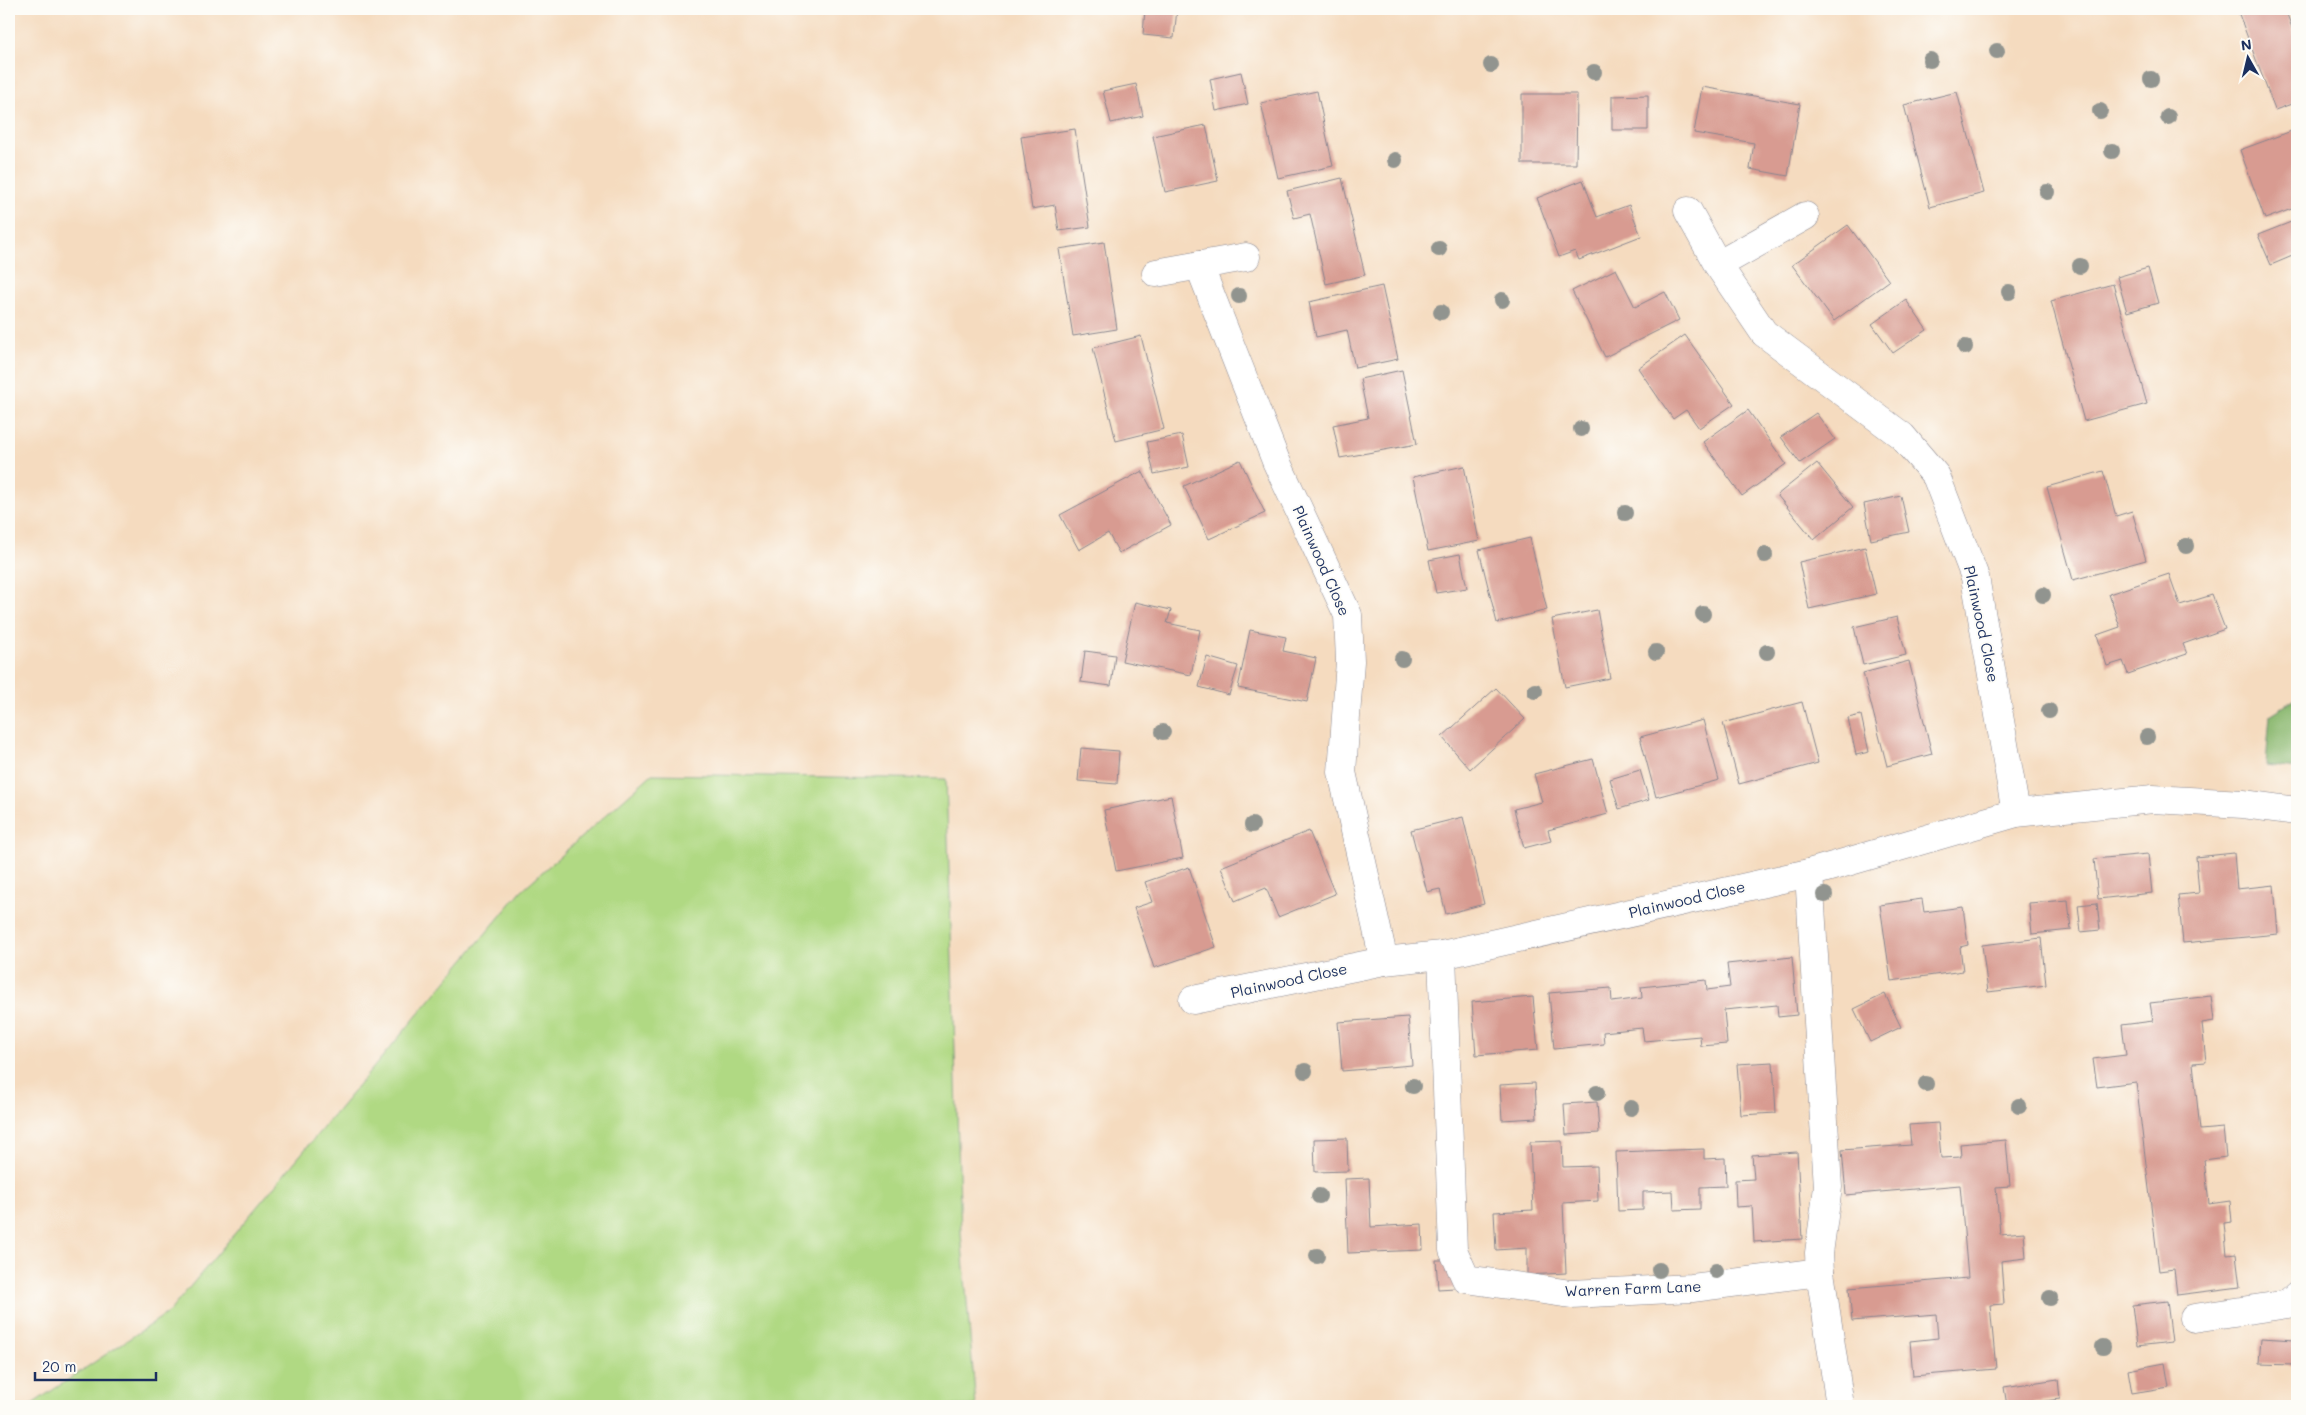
<svg xmlns="http://www.w3.org/2000/svg" width="2306" height="1415" font-family="Mali,sans-serif">
<style>
.green{fill:#b0d983;stroke:#668470}
.forest{fill:#8cb971;stroke:#547468}
.building{fill:#d89b91}
.lines{fill:none;stroke-linecap:round;stroke-linejoin:round}
.minor-casing{stroke:#88858e;stroke-width:29}
.minor{stroke:#fff;stroke-width:28}
.tree{fill:#91948f}
.labels{text-anchor:middle;stroke-width:4;stroke-linejoin:round;paint-order:stroke}
.street-label{font-size:15px;fill:#1b2f5e;stroke:#fdfcf7}
</style>
<rect width="100%" height="100%" fill="#fdfcf7"/>
<filter id="ink" filterUnits="userSpaceOnUse"><feTurbulence type="fractalNoise" baseFrequency=".02" numOctaves="2"/><feDisplacementMap in="SourceGraphic" scale="10" xChannelSelector="R" yChannelSelector="G"/><feConvolveMatrix kernelMatrix="1 2 1 2 8 2 1 2 1" color-interpolation-filters="sRGB"/></filter>
<filter id="wash" filterUnits="userSpaceOnUse"><feTurbulence type="fractalNoise" baseFrequency=".0096" numOctaves="4" result="noise"/><feDisplacementMap in="SourceGraphic" scale="20" xChannelSelector="R" yChannelSelector="G"/><feGaussianBlur stdDeviation="1.12" result="paint"/><feColorMatrix in="noise" values="0 0 0 0 0 0 0 0 0 0 0 0 0 0 0 0 0 1.4 0 .05"/><feComposite in="paint" operator="in"/></filter>
<g filter="url(#wash)">
<rect width="100%" height="100%" fill="#f5dbbf"/>
<!-- green -->
<polygon class="green" points="652,774 946,779 961,1233 976,1406 29,1406 169,1312 522,890"/>
<!-- forest -->
<polygon class="forest" points="2297,698 2297,769 2266,765 2270,715"/>
<g id="blocks">
<!-- building -->
<g class="building">
<polygon points="1145,9 1177,9 1174,38 1143,35"/>
<polygon points="2237,9 2285,9 2297,41 2297,102 2275,110"/>
<polygon points="1241,72 1248,104 1216,111 1210,79"/>
<polygon points="1136,84 1143,116 1111,123 1103,91"/>
<polygon points="1702,87 1800,104 1788,176 1750,169 1754,143 1694,133"/>
<polygon points="1317,91 1333,166 1278,178 1261,103"/>
<polygon points="1957,92 1984,193 1930,207 1904,105"/>
<polygon points="1522,94 1577,94 1576,164 1522,164"/>
<polygon points="1648,95 1648,130 1612,130 1612,96"/>
<polygon points="1206,125 1218,181 1165,192 1153,136"/>
<polygon points="1075,129 1090,227 1059,231 1055,205 1032,209 1021,137"/>
<polygon points="2297,129 2297,207 2265,219 2240,150"/>
<polygon points="1342,178 1365,275 1326,284 1310,214 1294,218 1287,191"/>
<polygon points="1583,180 1597,217 1629,205 1641,236 1579,260 1575,251 1559,257 1537,198"/>
<polygon points="2291,222 2297,235 2297,254 2271,265 2258,235"/>
<polygon points="1848,225 1889,281 1834,321 1792,265"/>
<polygon points="1104,242 1117,329 1073,336 1059,249"/>
<polygon points="2148,268 2158,303 2127,312 2117,277"/>
<polygon points="1616,269 1635,307 1665,292 1679,320 1605,357 1572,291"/>
<polygon points="2113,284 2147,404 2084,421 2051,301"/>
<polygon points="1382,286 1398,359 1355,368 1347,330 1316,337 1309,302"/>
<polygon points="1906,300 1927,330 1893,353 1872,324"/>
<polygon points="1685,335 1734,404 1699,428 1686,410 1673,419 1638,368"/>
<polygon points="1141,336 1164,429 1116,441 1093,348"/>
<polygon points="1402,370 1417,444 1340,458 1333,425 1368,418 1360,379"/>
<polygon points="1748,410 1786,464 1742,496 1703,442"/>
<polygon points="1816,413 1835,439 1800,463 1781,437"/>
<polygon points="1182,435 1189,467 1154,474 1147,442"/>
<polygon points="1240,460 1265,513 1209,539 1184,486"/>
<polygon points="1817,463 1853,507 1814,540 1777,495"/>
<polygon points="1464,466 1479,541 1428,551 1413,477"/>
<polygon points="1142,471 1171,525 1119,553 1108,533 1079,550 1060,515"/>
<polygon points="2103,471 2116,516 2132,511 2146,560 2073,580 2047,487"/>
<polygon points="1901,496 1909,532 1871,540 1864,504"/>
<polygon points="1530,538 1547,610 1497,623 1479,550"/>
<polygon points="1865,547 1876,594 1809,609 1799,562"/>
<polygon points="1460,554 1467,588 1436,593 1429,560"/>
<polygon points="2169,574 2180,605 2212,595 2225,629 2183,644 2187,654 2128,674 2123,661 2107,666 2097,635 2120,627 2109,594"/>
<polygon points="1135,602 1171,610 1167,623 1200,630 1191,675 1122,661"/>
<polygon points="1597,610 1610,678 1565,687 1552,619"/>
<polygon points="1897,617 1906,655 1863,665 1854,627"/>
<polygon points="1250,630 1286,637 1283,651 1316,658 1307,702 1238,688"/>
<polygon points="1085,651 1115,655 1111,686 1081,682"/>
<polygon points="1207,657 1238,666 1229,695 1199,687"/>
<polygon points="1909,661 1932,754 1887,766 1863,673"/>
<polygon points="1496,688 1525,719 1470,769 1442,737"/>
<polygon points="1802,702 1818,763 1739,784 1723,723"/>
<polygon points="1861,715 1869,752 1856,755 1848,718"/>
<polygon points="1703,720 1719,780 1656,797 1640,737"/>
<polygon points="1081,748 1119,751 1117,784 1078,781"/>
<polygon points="1593,759 1608,814 1548,830 1551,841 1524,848 1514,809 1542,802 1534,774"/>
<polygon points="1640,770 1649,800 1619,809 1610,779"/>
<polygon points="1171,796 1183,858 1116,871 1104,810"/>
<polygon points="1463,817 1484,904 1446,914 1440,889 1427,892 1411,830"/>
<polygon points="1309,831 1335,894 1278,917 1266,888 1235,901 1221,867"/>
<polygon points="2234,853 2237,889 2274,885 2278,934 2183,943 2178,895 2199,893 2196,857"/>
<polygon points="2148,854 2152,893 2098,899 2094,859"/>
<polygon points="1189,867 1216,947 1154,968 1134,908 1152,902 1145,882"/>
<polygon points="1922,899 1924,912 1963,907 1968,945 1960,947 1963,971 1891,981 1880,905"/>
<polygon points="2068,900 2071,930 2032,934 2029,903"/>
<polygon points="2097,903 2100,930 2081,932 2078,905"/>
<polygon points="2041,938 2046,985 1988,992 1982,945"/>
<polygon points="1792,957 1797,1015 1778,1017 1777,1005 1724,1010 1727,1044 1701,1046 1700,1036 1644,1041 1642,1028 1603,1032 1604,1044 1554,1049 1549,993 1611,988 1612,1002 1642,998 1641,987 1706,980 1707,990 1730,987 1727,964"/>
<polygon points="1885,994 1901,1027 1870,1042 1854,1009"/>
<polygon points="2211,996 2214,1021 2202,1023 2206,1062 2193,1063 2200,1130 2223,1128 2226,1157 2204,1160 2209,1204 2230,1201 2232,1222 2224,1223 2227,1255 2236,1254 2240,1287 2177,1295 2174,1269 2159,1271 2136,1082 2097,1087 2093,1059 2126,1055 2122,1025 2153,1021 2150,1003"/>
<polygon points="1533,997 1538,1050 1476,1055 1472,1002"/>
<polygon points="1408,1017 1412,1065 1342,1071 1338,1022"/>
<polygon points="1773,1062 1776,1113 1741,1115 1737,1064"/>
<polygon points="1535,1083 1537,1118 1502,1120 1500,1085"/>
<polygon points="1597,1102 1599,1133 1566,1135 1564,1104"/>
<polygon points="1938,1123 1941,1158 1961,1157 1960,1144 2006,1140 2010,1186 1996,1187 2000,1234 2024,1232 2026,1258 2001,1261 2004,1304 1990,1305 1996,1369 1913,1376 1910,1341 1938,1338 1936,1314 1852,1321 1849,1288 1968,1278 1960,1185 1846,1195 1842,1150 1911,1145 1909,1125"/>
<polygon points="1347,1138 1348,1171 1315,1172 1314,1139"/>
<polygon points="1562,1141 1563,1167 1597,1166 1598,1201 1563,1203 1566,1273 1527,1275 1527,1248 1496,1250 1494,1212 1533,1210 1530,1142"/>
<polygon points="1704,1149 1704,1159 1725,1158 1726,1186 1700,1187 1700,1209 1674,1210 1673,1191 1643,1192 1643,1210 1618,1211 1616,1152"/>
<polygon points="1797,1152 1802,1239 1754,1242 1752,1206 1736,1207 1735,1180 1754,1179 1752,1155"/>
<polygon points="1369,1178 1371,1227 1422,1224 1423,1250 1348,1253 1345,1179"/>
<polygon points="1436,1260 1454,1260 1455,1288 1438,1289"/>
<polygon points="2167,1301 2172,1342 2137,1346 2132,1305"/>
<polygon points="2261,1338 2295,1340 2293,1365 2259,1364"/>
<polygon points="2165,1363 2169,1387 2132,1393 2128,1370"/>
<polygon points="2058,1379 2060,1399 2007,1406 2004,1387"/>
</g>
</g>
</g>
<g filter="url(#ink)">
<use href="#blocks" fill-opacity="0" stroke="#88858e" stroke-width="1"/>
<g class="lines">
<defs>
<g id="minor">
<polyline points="1688,211 1718,265"/>
<polyline points="1805,216 1718,265 1764,333 1902,436 1936,476 1975,577 2016,813"/>
<polyline points="1199,265 1276,461 1348,615 1350,661 1342,772 1384,961"/>
<polyline points="1156,273 1246,257"/>
<polyline points="1809,873 1828,1187 1819,1253 1820,1272"/>
<polyline points="1442,955 1453,1250 1466,1279 1571,1294 1692,1288 1820,1272 1839,1399"/>
<polyline points="1193,1000 1384,961 1442,955 1809,873 2016,813 2153,799 2243,804 2297,811"/>
<polyline points="2194,1318 2288,1304 2297,1296"/>
</g>
</defs>
<!-- minor casing -->
<use href="#minor" class="minor-casing"/>
<!-- minor -->
<use href="#minor" class="minor"/>
</g>
<!-- trees -->
<g class="tree">
<circle cx="1997" cy="51" r="8"/>
<circle cx="1930" cy="60" r="8"/>
<circle cx="1491" cy="65" r="8"/>
<circle cx="1594" cy="72" r="8"/>
<circle cx="2151" cy="79" r="8"/>
<circle cx="2100" cy="111" r="8"/>
<circle cx="2168" cy="117" r="8"/>
<circle cx="2112" cy="151" r="8"/>
<circle cx="1395" cy="160" r="8"/>
<circle cx="2047" cy="192" r="8"/>
<circle cx="1439" cy="249" r="8"/>
<circle cx="2080" cy="266" r="8"/>
<circle cx="2009" cy="292" r="8"/>
<circle cx="1239" cy="296" r="8"/>
<circle cx="1502" cy="300" r="8"/>
<circle cx="1441" cy="312" r="8"/>
<circle cx="1965" cy="347" r="8"/>
<circle cx="1581" cy="429" r="8"/>
<circle cx="1625" cy="513" r="8"/>
<circle cx="2186" cy="546" r="8"/>
<circle cx="1765" cy="555" r="8"/>
<circle cx="2043" cy="595" r="8"/>
<circle cx="1703" cy="614" r="8"/>
<circle cx="1656" cy="652" r="8"/>
<circle cx="1767" cy="652" r="8"/>
<circle cx="1402" cy="659" r="8"/>
<circle cx="1535" cy="691" r="8"/>
<circle cx="2049" cy="711" r="8"/>
<circle cx="1163" cy="732" r="8"/>
<circle cx="2147" cy="737" r="8"/>
<circle cx="1252" cy="825" r="8"/>
<circle cx="1825" cy="895" r="8"/>
<circle cx="1305" cy="1071" r="8"/>
<circle cx="1926" cy="1084" r="8"/>
<circle cx="1413" cy="1086" r="8"/>
<circle cx="1597" cy="1093" r="8"/>
<circle cx="2019" cy="1106" r="8"/>
<circle cx="1631" cy="1108" r="8"/>
<circle cx="1319" cy="1196" r="8"/>
<circle cx="1317" cy="1256" r="8"/>
<circle cx="1659" cy="1270" r="8"/>
<circle cx="1716" cy="1271" r="8"/>
<circle cx="2050" cy="1298" r="8"/>
<circle cx="2103" cy="1347" r="8"/>
</g>
</g>
<g class="labels">
<!-- street labels -->
<g class="street-label">
<text transform="translate(1321 561) rotate(66)" y="5">Plainwood Close</text>
<text transform="translate(1981 624) rotate(78)" y="5">Plainwood Close</text>
<text transform="translate(1687 900) rotate(-13)" y="5">Plainwood Close</text>
<text transform="translate(1289 981) rotate(-12)" y="5">Plainwood Close</text>
<text transform="translate(1633 1289) rotate(-2)" y="5">Warren Farm Lane</text>
</g>
</g>
<!-- margin -->
<rect width="2306" height="1415" fill="none" stroke="#fdfcf7" stroke-width="30"/>
<!-- north arrow -->
<g transform="translate(2248 58) rotate(352)" stroke="#fdfcf7" stroke-width="4" paint-order="stroke">
<path d="M0-4L9 19L0 12L-9 19Z" fill="#1b2f5e"/>
<text y="-8" font-size="14" font-weight="bold" text-anchor="middle" fill="#1b2f5e">N</text>
</g>
<!-- scale -->
<path d="M35 1372v8h121v-8" fill="none" stroke="#1b2f5e" stroke-width="2.5"/>
<text x="42" y="1372" font-size="15" fill="#1b2f5e" stroke="#fdfcf7" stroke-width="4" paint-order="stroke">20 m</text>
</svg>
